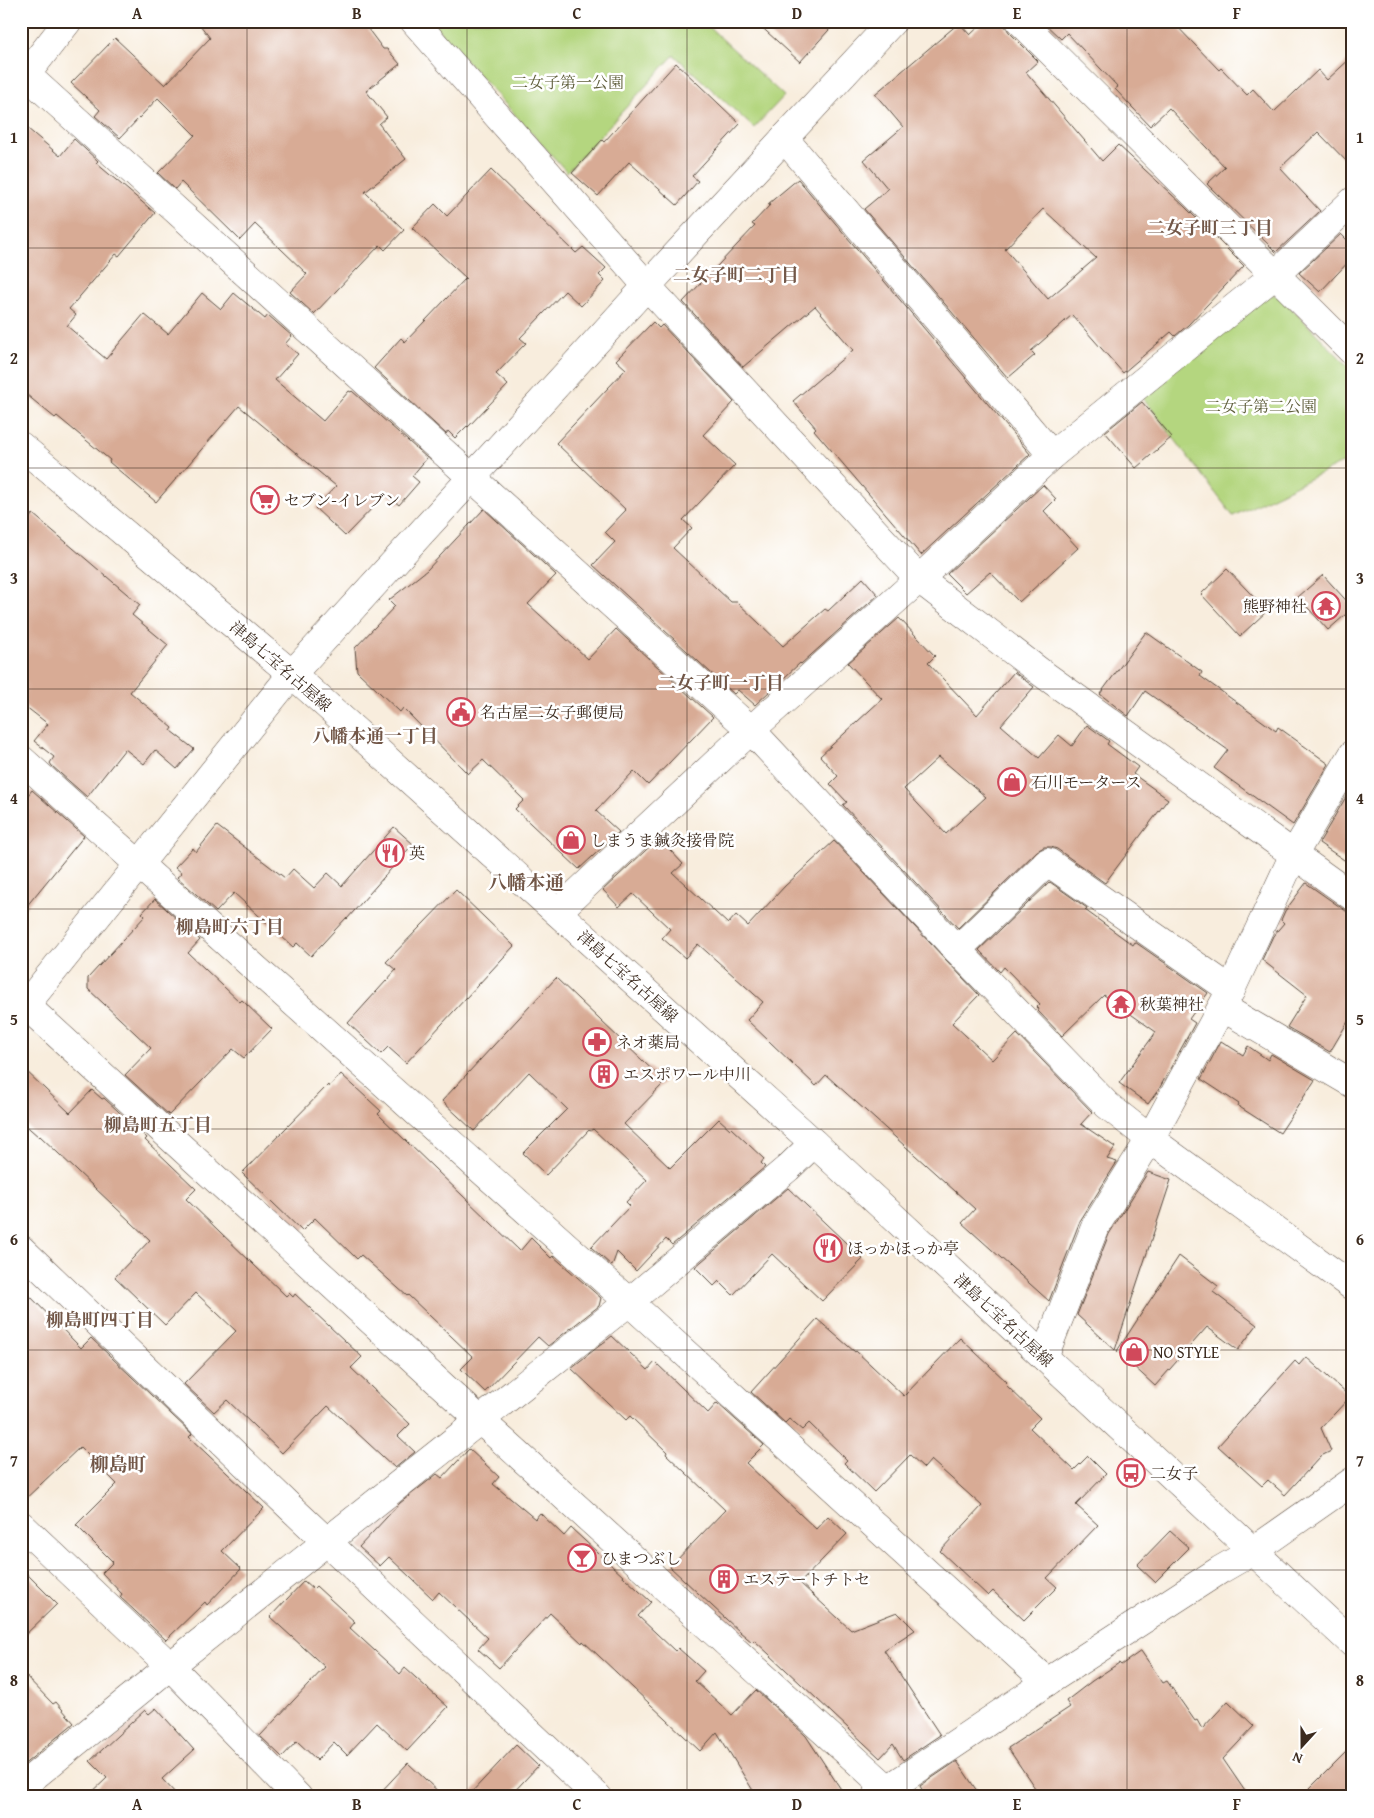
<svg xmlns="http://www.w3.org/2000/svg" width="1374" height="1818" font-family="'Gentium Book Plus','Noto Serif JP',serif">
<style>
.green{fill:#b4d67f;stroke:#78804e}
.building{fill:#d8ab95;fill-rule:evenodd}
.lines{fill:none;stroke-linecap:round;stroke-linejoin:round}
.minor-casing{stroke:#57473b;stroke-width:29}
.major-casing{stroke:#57473b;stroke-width:29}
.minor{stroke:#fff;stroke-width:28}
.major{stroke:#fff;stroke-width:28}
.grid{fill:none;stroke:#3b2a1e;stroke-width:1;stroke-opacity:0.55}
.labels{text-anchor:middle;stroke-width:5;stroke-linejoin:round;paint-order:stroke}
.park-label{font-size:16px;fill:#5f5e3b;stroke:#fff}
.poi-label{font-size:16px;fill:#3b2a1e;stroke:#fff;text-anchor:start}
.street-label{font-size:16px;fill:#3b2a1e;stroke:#fff}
.neighbourhood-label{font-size:18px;font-weight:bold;fill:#725748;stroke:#fff}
.quarter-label{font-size:19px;font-weight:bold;fill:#725748;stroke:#fff}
.neatline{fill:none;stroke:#3b2a1e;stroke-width:2}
.grid-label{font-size:16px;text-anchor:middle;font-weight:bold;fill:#3b2a1e}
</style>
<rect width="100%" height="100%" fill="#fff"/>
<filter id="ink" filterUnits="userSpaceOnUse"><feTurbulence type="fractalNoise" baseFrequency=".02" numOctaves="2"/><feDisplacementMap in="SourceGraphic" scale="10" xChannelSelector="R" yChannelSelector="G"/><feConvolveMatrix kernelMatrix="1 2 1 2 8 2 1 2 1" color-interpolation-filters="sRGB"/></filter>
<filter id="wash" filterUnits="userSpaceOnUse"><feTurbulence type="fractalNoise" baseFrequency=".0096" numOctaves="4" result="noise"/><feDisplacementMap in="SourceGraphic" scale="20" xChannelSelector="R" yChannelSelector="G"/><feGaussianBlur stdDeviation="1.12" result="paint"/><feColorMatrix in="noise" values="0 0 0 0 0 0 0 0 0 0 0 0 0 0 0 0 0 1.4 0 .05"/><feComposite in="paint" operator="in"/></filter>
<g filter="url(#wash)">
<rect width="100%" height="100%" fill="#f8eddd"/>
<!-- green -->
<g class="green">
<polygon points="430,21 708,21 706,24 784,96 754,128 674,55 567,172"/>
<polygon points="1261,295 1278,295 1353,371 1353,472 1342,463 1233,516 1141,395"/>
</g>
<g id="blocks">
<!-- building -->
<g class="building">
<polygon points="197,21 362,21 383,49 387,49 400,64 366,91 387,117 379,124 406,159 365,192 404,230 385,250 380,245 314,314 290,292 307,274 255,224 240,240 181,182 175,189 158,173 195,135 158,98 120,138 95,116 100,110 71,83 115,38 165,85 210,38"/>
<polygon points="755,21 837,21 800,62"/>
<path d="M 985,21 L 1005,21 L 1005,26 L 1009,32 L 1038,61 L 1026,72 L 1102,161 L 1118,145 L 1184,206 L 1244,266 L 1188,325 L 1175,336 L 1171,332 L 1123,373 L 1072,315 L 1031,351 L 1035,355 L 1008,378 L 864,209 L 888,189 L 864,160 L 903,127 L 875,94 L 959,23 L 970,35 ZM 1043,209 L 1096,258 L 1048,299 L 1005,249 Z"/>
<polygon points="1042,21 1172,21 1219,70 1221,68 1247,95 1253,89 1274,112 1318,70 1327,80 1353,56 1353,168 1318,132 1280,168 1320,211 1276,252 1207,184 1225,167 1169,108 1150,126 1115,89 1118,87 1067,33 1061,39"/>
<polygon points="676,63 740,124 692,176 698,181 677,205 629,162 598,196 572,173 602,140 604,142"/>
<polygon points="21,123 60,156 74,139 98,161 96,163 155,213 119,256 116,254 69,309 76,315 67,326 106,359 144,314 168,334 202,293 221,309 234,293 265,319 268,315 292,336 285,344 298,354 275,380 323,421 349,391 351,392 352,391 427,458 412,476 419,482 399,505 386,494 345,536 315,508 336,486 239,406 156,502 109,462 110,460 57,416 55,418 21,390"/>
<polygon points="491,170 576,253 583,247 606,268 599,275 605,281 581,306 565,291 520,338 526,343 496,374 508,385 468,427 467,426 455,438 448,431 446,434 374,368 401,338 405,342 466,278 412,228 435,204 447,216"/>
<polygon points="798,179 1030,454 921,555 814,430 816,428 793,401 853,350 815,306 743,367 683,302 755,226 752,224 770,205 768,204"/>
<polygon points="1341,234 1353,246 1353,257 1320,292 1299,273"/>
<polygon points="653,322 659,328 662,325 734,402 703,435 735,465 683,520 692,528 673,548 731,602 737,602 783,646 825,609 828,611 863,578 878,595 801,664 800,663 755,705 738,690 734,694 593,565 615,542 605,532 626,510 556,443 626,369 616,360"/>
<polygon points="1142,402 1172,437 1136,468 1105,432"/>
<polygon points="1043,485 1056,499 1044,511 1078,548 1019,602 990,572 966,593 947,574"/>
<polygon points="484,509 556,575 528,604 588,659 616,629 713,717 648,785 634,771 596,811 619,832 579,869 515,809 524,800 483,760 468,774 403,708 400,712 357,671 355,648 395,606 389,600 427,570"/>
<polygon points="33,514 140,605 132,615 168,645 130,692 173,728 171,731 194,749 177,769 155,750 144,764 125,749 87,797 52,766 50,763 54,757 34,741 48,724 21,703 21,528"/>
<polygon points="1227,569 1267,611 1240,636 1201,594"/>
<polygon points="1323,575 1353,608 1328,630 1298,597"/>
<path d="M 899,618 L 935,656 L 928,663 L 977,715 L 1014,672 L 1034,687 L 1001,725 L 1039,758 L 1059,735 L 1072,746 L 1087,725 L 1109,741 L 1107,744 L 1138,767 L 1133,774 L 1168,799 L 1105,883 L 1057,849 L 1051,847 L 1044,847 L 1037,851 L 958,928 L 843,805 L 847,802 L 830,784 L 838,776 L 820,756 L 882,699 L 848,663 ZM 939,757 L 986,797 L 946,834 L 904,789 Z"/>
<polygon points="1146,632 1202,672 1200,676 1276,731 1278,727 1329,764 1293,825 1214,768 1228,750 1145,691 1128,716 1100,694"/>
<polygon points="1353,785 1353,866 1319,843"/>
<polygon points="32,790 84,836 21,913 21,804"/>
<polygon points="217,826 285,878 293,869 314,888 328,873 342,886 394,827 413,844 347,919 346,918 311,956 297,943 293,947 234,893 216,912 177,877 182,873 175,867 193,848 196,852"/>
<polygon points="659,838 683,864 673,873 728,924 736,915 748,926 785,886 834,841 979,995 952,1023 992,1060 1017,1034 1092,1112 1081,1124 1115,1147 1107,1159 1117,1162 1080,1221 1049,1301 962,1223 975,1209 826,1075 816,1086 747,1020 763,1002 698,944 685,958 662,938 670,929 633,894 619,907 603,890"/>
<polygon points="1050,882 1087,908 1085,910 1133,945 1135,942 1208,993 1189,1019 1195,1023 1159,1089 1148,1104 1119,1083 1156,1032 1104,995 1062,1036 1038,1011 1039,1009 1037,1007 1040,1004 1004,967 1000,972 979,950"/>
<polygon points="1306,883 1353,916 1353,1013 1330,1052 1287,1027 1307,995 1262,960 1273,936 1284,923 1281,920 1285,911"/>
<polygon points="456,890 514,946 406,1063 388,1047 381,1054 348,1023 396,970 386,962"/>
<polygon points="155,899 200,940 188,953 240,1002 242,1000 272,1029 244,1058 233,1049 169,1115 125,1075 151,1048 88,989 88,978 145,916 142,913"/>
<polygon points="556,978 665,1082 624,1124 670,1168 719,1119 730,1129 731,1128 764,1159 761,1163 765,1167 672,1245 666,1239 636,1271 617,1252 612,1266 591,1247 630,1206 626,1202 647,1180 593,1129 590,1131 589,1130 546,1175 523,1153 567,1109 529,1072 474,1131 442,1101"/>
<polygon points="1221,1041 1243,1055 1248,1046 1268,1060 1271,1054 1315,1080 1280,1133 1238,1106 1239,1104 1201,1079"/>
<polygon points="21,1066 70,1113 92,1090 102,1099 104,1098 147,1138 145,1140 196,1189 186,1199 286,1296 289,1293 293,1297 295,1294 362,1357 351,1368 410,1424 398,1436 415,1452 395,1468 328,1406 282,1453 227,1400 214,1412 184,1384 236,1331 196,1293 165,1325 115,1277 150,1240 40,1136 39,1137 21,1121"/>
<polygon points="341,1074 381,1111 378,1114 520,1251 531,1238 551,1258 553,1256 601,1298 599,1306 548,1346 538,1337 485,1392 461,1369 473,1357 408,1295 407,1296 361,1255 357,1259 315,1218 302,1231 242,1173 328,1085 329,1087"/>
<polygon points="1148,1172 1171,1180 1115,1350 1077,1315 1109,1234"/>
<polygon points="788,1188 863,1259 822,1301 772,1254 733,1295 719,1281 714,1286 695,1267"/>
<polygon points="1179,1256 1218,1286 1213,1292 1257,1325 1238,1350 1207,1327 1155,1386 1117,1351"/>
<polygon points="21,1287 81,1348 91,1338 192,1434 189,1437 264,1508 222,1551 241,1569 207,1605 205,1602 166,1640 120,1597 122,1594 102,1573 113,1562 76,1525 117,1484 80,1447 21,1503"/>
<polygon points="817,1319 855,1352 856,1351 904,1396 960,1338 1007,1382 1005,1384 1040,1418 1030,1428 1074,1470 1088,1456 1106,1474 1076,1505 1098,1525 1047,1578 1057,1587 1024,1620 993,1591 988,1596 940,1551 982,1506 931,1460 924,1468 910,1455 874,1492 844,1463 847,1460 809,1423 802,1430 789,1419 785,1423 751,1392"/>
<polygon points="612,1336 648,1370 655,1362 708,1413 717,1403 764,1445 746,1463 816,1529 828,1516 847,1534 800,1583 851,1630 897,1612 915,1630 884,1650 940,1735 903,1760 893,1744 880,1758 754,1640 752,1642 740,1632 670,1567 725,1510 666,1454 667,1452 630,1416 626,1420 571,1368"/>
<polygon points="1306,1357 1350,1397 1321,1428 1331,1451 1321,1456 1285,1495 1268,1480 1262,1486 1218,1446 1295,1361 1299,1365"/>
<polygon points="469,1449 499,1477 493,1484 535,1519 540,1513 564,1536 571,1528 651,1602 638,1616 675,1651 678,1648 704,1671 695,1681 732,1715 756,1690 806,1736 846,1797 757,1797 717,1732 700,1751 583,1641 582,1643 550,1613 499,1668 478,1649 488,1638 439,1592 433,1599 389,1557 380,1566 359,1547 400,1503 437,1474 442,1478"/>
<polygon points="1170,1531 1189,1548 1155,1582 1137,1565"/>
<polygon points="21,1568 57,1604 21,1639"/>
<polygon points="304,1581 313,1589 316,1586 355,1622 350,1628 400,1674 405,1668 448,1707 407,1751 377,1723 347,1755 334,1742 317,1760 297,1741 282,1757 260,1736 325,1667 270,1617"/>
<polygon points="1141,1651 1163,1683 1167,1681 1195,1721 1197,1720 1202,1729 1228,1701 1254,1726 1223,1759 1249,1797 1041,1797 1008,1748 1070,1707 1066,1701 1092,1681 1119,1663 1121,1665"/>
<polygon points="21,1671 53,1704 56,1702 74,1723 21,1767"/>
<polygon points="156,1708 194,1750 162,1779 179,1797 87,1797 107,1778 90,1761 145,1710 149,1714"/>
<polygon points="516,1745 538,1766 509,1797 467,1797"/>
<polygon points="1353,1745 1353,1797 1301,1797"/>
<polygon points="957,1761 981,1797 926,1797 920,1786"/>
<polygon points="408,1763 444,1797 376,1797"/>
</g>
</g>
</g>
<g filter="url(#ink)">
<use href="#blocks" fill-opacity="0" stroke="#57473b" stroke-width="1"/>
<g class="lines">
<defs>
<g id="minor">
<polyline points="414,21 647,286 919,579 1039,671 1353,897"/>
<polyline points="1020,21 1353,352"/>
<polyline points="21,70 751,730 957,950 1107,1105 1150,1139 1353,1287"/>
<polyline points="21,81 68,21"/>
<polyline points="784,138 1052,455"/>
<polyline points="21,759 629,1302 1047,1682"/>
<polyline points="557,912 751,730 919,579 1052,455 1276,274 1353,201"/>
<polyline points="957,950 1048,862 1231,990"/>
<polyline points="21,1001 480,1420 888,1789"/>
<polyline points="1222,1007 1353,1084"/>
<polyline points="21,1011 292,674 647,286 893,21"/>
<polyline points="21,1249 290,1507 598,1797"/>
<polyline points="1044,1357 1095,1227 1150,1139 1231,990 1294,854 1353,754"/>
<polyline points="21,1525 170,1666 298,1797"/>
<polyline points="21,1787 170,1666 629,1302 788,1168 814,1143"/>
<polyline points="876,1797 1047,1682 1220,1570 1253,1551 1353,1481"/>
</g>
<polyline id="major" points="21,446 292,674 814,1143 1353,1644"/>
</defs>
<!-- minor casing -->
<use href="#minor" class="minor-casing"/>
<!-- major casing -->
<use href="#major" class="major-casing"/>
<!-- minor -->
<use href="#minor" class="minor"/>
<!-- major -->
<use href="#major" class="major"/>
</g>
</g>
<!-- grid -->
<path class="grid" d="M 247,21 L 247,1797M 467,21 L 467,1797M 687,21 L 687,1797M 907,21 L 907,1797M 1127,21 L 1127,1797M 21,248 L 1353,248M 21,468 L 1353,468M 21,689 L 1353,689M 21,909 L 1353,909M 21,1129 L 1353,1129M 21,1350 L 1353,1350M 21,1570 L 1353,1570"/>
<!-- icons -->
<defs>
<symbol id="supermarket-ring" viewBox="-11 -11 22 22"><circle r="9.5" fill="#fff" stroke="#d1495b" stroke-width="1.5"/><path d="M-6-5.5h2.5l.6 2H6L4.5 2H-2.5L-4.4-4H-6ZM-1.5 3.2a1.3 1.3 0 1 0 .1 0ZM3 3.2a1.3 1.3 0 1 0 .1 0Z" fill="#d1495b"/></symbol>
<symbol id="temple-ring" viewBox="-11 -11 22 22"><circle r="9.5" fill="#fff" stroke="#d1495b" stroke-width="1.5"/><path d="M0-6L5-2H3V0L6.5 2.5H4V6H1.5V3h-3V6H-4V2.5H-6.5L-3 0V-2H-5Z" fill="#d1495b"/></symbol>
<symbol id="civic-ring" viewBox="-11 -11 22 22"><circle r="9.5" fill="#fff" stroke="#d1495b" stroke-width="1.5"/><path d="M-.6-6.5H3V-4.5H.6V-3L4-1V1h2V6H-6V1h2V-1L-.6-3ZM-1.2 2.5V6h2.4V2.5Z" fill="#d1495b"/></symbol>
<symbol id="shop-ring" viewBox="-11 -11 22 22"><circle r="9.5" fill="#fff" stroke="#d1495b" stroke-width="1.5"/><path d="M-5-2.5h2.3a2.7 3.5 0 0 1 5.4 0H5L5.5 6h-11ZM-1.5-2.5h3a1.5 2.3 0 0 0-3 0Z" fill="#d1495b"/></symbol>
<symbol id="restaurant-ring" viewBox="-11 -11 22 22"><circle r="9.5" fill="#fff" stroke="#d1495b" stroke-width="1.5"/><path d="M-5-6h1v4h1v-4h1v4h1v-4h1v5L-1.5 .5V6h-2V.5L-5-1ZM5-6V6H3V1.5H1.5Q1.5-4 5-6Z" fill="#d1495b"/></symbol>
<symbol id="pharmacy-ring" viewBox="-11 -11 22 22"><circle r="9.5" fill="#fff" stroke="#d1495b" stroke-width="1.5"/><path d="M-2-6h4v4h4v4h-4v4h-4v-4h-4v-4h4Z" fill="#d1495b"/></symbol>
<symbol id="building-ring" viewBox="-11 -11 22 22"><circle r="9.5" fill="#fff" stroke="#d1495b" stroke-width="1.5"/><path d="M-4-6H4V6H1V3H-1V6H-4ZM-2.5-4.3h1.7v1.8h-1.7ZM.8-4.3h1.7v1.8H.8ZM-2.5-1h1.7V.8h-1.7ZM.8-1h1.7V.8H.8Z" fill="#d1495b"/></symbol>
<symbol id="bus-ring" viewBox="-11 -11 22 22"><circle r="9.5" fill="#fff" stroke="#d1495b" stroke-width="1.5"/><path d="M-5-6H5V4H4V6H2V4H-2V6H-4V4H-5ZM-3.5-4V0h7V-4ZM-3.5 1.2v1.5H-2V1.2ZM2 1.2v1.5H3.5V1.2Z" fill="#d1495b"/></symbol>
<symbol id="bar-ring" viewBox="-11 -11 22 22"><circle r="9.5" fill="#fff" stroke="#d1495b" stroke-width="1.5"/><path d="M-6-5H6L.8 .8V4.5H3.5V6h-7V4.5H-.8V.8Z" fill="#d1495b"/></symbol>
</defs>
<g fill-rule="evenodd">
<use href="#supermarket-ring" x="249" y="484" width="32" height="32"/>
<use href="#temple-ring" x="1310" y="590" width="32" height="32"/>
<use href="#civic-ring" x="445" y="696" width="32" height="32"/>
<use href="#shop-ring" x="996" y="766" width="32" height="32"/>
<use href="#shop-ring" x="555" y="824" width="32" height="32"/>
<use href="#restaurant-ring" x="374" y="837" width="32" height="32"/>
<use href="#temple-ring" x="1105" y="988" width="32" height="32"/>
<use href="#pharmacy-ring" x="581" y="1026" width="32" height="32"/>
<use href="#building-ring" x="588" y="1058" width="32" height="32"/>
<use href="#restaurant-ring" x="812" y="1232" width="32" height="32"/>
<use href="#shop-ring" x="1118" y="1336" width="32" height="32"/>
<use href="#bus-ring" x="1115" y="1457" width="32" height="32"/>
<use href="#bar-ring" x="566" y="1542" width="32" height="32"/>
<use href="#building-ring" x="708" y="1563" width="32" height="32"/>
</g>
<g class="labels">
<!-- park labels -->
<g class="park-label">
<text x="568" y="88">二女子第一公園</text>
<text x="1261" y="412">二女子第二公園</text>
</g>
<!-- poi labels -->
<g class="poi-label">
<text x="284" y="506">セブン-イレブン</text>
<text x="1307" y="612" text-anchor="end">熊野神社</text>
<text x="480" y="718">名古屋二女子郵便局</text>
<text x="1031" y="788">石川モータース</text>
<text x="590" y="846">しまうま鍼灸接骨院</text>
<text x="409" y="859">英</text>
<text x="1140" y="1010">秋葉神社</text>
<text x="616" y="1048">ネオ薬局</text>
<text x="623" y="1080">エスポワール中川</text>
<text x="847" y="1254">ほっかほっか亭</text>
<text x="1153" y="1358">NO STYLE</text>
<text x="1150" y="1479">二女子</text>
<text x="601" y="1564">ひまつぶし</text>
<text x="743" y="1585">エステートチトセ</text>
</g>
<!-- street labels -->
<g class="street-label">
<text transform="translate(281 666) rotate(41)" y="6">津島七宝名古屋線</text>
<text transform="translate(628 976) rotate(42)" y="6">津島七宝名古屋線</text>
<text transform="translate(1004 1320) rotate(43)" y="6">津島七宝名古屋線</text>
</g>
<!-- neighbourhood labels -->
<g class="neighbourhood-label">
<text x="1210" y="234">二女子町三丁目</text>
<text x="736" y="281">二女子町二丁目</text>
<text x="721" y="689">二女子町一丁目</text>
<text x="375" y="742">八幡本通一丁目</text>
<text x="230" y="933">柳島町六丁目</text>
<text x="158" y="1131">柳島町五丁目</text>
<text x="100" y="1326">柳島町四丁目</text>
</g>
<!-- quarter labels -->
<g class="quarter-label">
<text x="526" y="889">八幡本通</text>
<text x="118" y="1471">柳島町</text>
</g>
</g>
<!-- margin -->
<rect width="1374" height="1818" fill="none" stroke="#fff" stroke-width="55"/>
<!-- north arrow -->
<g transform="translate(1302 1746) rotate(201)" stroke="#ffffff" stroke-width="4" paint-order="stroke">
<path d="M0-4L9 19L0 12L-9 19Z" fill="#3b2a1e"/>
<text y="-8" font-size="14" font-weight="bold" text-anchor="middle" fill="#3b2a1e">N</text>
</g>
<rect x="28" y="28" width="1318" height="1762" class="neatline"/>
<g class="grid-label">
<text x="137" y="19">A</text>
<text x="357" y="19">B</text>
<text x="577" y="19">C</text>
<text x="797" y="19">D</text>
<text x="1017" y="19">E</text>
<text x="1237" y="19">F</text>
<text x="14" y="143">1</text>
<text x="1360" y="143">1</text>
<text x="14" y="364">2</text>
<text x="1360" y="364">2</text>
<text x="14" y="584">3</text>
<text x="1360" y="584">3</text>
<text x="14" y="804">4</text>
<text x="1360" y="804">4</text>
<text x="14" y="1025">5</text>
<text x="1360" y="1025">5</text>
<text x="14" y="1245">6</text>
<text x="1360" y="1245">6</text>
<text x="14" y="1466">7</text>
<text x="1360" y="1466">7</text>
<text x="14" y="1686">8</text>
<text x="1360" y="1686">8</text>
<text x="137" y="1810">A</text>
<text x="357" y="1810">B</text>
<text x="577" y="1810">C</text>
<text x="797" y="1810">D</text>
<text x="1017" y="1810">E</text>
<text x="1237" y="1810">F</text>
</g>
</svg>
